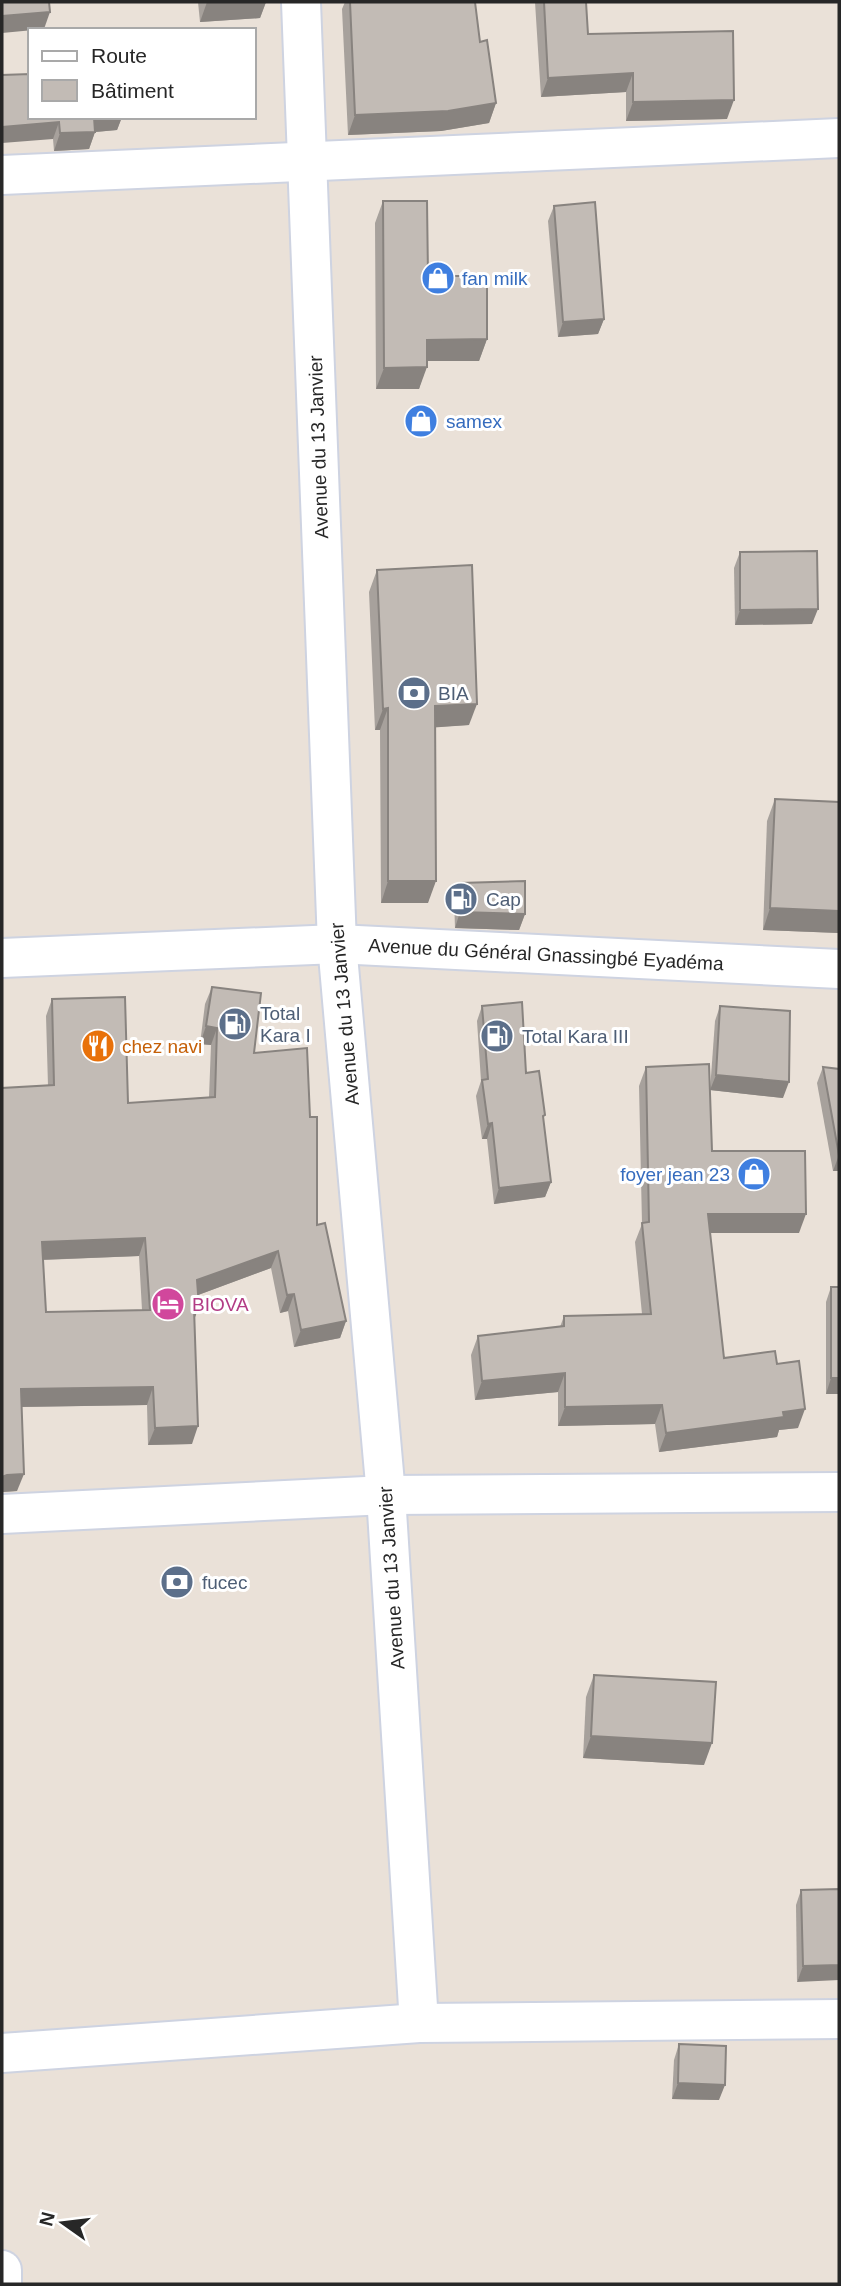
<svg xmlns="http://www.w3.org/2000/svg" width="841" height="2286" font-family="Helvetica,sans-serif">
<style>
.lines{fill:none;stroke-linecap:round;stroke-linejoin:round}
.minor-casing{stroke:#ced3e1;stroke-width:42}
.secondary-casing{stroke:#ced3e1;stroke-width:42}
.minor{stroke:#fff;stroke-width:38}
.secondary{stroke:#fff;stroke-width:38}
.wall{fill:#a7a19c;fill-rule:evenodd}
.shaded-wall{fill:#88837f}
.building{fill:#c2bbb5;stroke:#88837f;stroke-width:2;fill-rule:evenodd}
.labels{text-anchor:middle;stroke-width:6;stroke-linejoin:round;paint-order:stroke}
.shop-label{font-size:19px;fill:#366cbe;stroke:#fff;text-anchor:start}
.street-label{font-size:19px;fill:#272727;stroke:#fff}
.service-label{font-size:19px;fill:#4e5e75;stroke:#fff;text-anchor:start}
.food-label{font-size:19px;fill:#c56008;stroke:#fff;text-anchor:start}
.hotel-label{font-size:19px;fill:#b23c85;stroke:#fff;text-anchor:start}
</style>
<rect width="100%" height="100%" fill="#eae1d8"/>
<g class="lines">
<defs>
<g id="minor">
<polyline points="2,175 839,138"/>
<polyline points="337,944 386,1495 419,2023"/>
<polyline points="2,1514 386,1495 839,1492"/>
<polyline points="2,2053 419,2023 839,2019"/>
<polyline points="2,2270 2,2284"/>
</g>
<g id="secondary">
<polyline points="301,2 337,944"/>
<polyline points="2,958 337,944 839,969"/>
</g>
</defs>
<!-- minor casing -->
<use href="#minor" class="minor-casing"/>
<!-- secondary casing -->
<use href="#secondary" class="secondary-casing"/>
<!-- minor -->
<use href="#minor" class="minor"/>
<!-- secondary -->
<use href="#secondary" class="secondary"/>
</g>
<!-- wall -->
<g class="wall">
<polygon points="198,2 266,2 260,18 200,22"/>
<polygon points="345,2 475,2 480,42 496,103 489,123 441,131 348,135 342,9"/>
<polygon points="535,2 586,2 588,34 727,119 626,121 626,92 541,97"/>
<polygon points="30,117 122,117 117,130 95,132 89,149 54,151 53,139"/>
<polygon points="383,201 428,276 487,339 479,361 427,361 419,389 376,389 375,223"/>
<polygon points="554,206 604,319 598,334 558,337 548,221"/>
<polygon points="740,552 812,624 735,625 734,568"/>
<polygon points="377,570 469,725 435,727 428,903 381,903 380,730 375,730 369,592"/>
<polygon points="775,799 839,802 839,933 763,930 767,821"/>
<polygon points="460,883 525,914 519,930 455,928 454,898"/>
<path d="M 212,987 L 254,1053 L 317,1225 L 346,1321 L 340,1338 L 294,1347 L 288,1311 L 280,1313 L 271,1268 L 198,1295 L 199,1307 L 194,1319 L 192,1444 L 148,1445 L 147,1405 L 22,1407 L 17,1491 L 2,1492 L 48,1086 L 46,1016 L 52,999 L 128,1103 L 209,1097 L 211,1045 L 200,1044 L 205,1004 ZM 139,1256 L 142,1310 L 46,1312 L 43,1260 Z"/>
<polygon points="482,1006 526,1073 543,1120 551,1182 545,1197 494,1204 487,1139 482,1139 476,1096 481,1081 477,1021"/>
<polygon points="720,1006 783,1098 710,1090 715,1021"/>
<polygon points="646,1067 712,1151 799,1233 710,1233 724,1358 777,1364 798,1428 779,1430 777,1437 659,1452 655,1424 558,1426 558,1392 475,1400 471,1355 478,1336 560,1327 564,1316 642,1314 635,1242 642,1224 639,1086"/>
<polygon points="823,1067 839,1069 839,1171 833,1171 817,1083"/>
<polygon points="831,1287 839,1394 826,1394 826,1302"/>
<polygon points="594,1675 704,1765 583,1758 586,1697"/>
<polygon points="839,1889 797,1982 796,1905 801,1890"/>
<polygon points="679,2044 719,2100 672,2099 674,2060"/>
</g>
<!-- shaded-wall -->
<g class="shaded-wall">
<polygon points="207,2 266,2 260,18 200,22"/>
<polygon points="50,12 44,29 2,33 2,16"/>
<polygon points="633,73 626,92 541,97 548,78"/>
<polygon points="734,100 727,119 626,121 633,102"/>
<polygon points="496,103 489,123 441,131 348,135 355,115"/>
<polygon points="93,117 122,117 117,130 95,132 89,149 54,151 60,133"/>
<polygon points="59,122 53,139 2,143 2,127"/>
<polygon points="604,319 598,334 558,337 563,322"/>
<polygon points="487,339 479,361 419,361 427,340"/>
<polygon points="427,367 419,389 376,389 384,368"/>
<polygon points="818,609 812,624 735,625 740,610"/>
<polygon points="477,704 469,725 427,728 435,706"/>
<polygon points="388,708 380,730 375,730 383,709"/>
<polygon points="388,881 436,881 428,903 381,903"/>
<polygon points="770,908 839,911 839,933 763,930"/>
<polygon points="460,912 525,914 519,930 455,928"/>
<polygon points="206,1026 217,1028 211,1045 200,1044"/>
<polygon points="716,1075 789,1082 783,1098 710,1090"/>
<polygon points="492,1123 487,1139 482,1139 488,1124"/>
<polygon points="839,1155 839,1171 833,1171"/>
<polygon points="551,1182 545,1197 494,1204 499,1188"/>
<polygon points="708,1214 806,1214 799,1233 701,1233"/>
<polygon points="145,1238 139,1256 36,1260 42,1242"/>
<polygon points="278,1251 271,1268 190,1298 197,1280"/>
<polygon points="294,1294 288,1311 280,1313 287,1295"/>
<polygon points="199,1307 192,1325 194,1308"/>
<polygon points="346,1321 340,1338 294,1347 301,1330"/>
<polygon points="565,1373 558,1392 475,1400 482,1381"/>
<polygon points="831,1378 839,1378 839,1394 826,1394"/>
<polygon points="153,1387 147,1405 15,1407 21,1389"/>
<polygon points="662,1405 655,1424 558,1426 565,1407"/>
<polygon points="805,1409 798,1428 779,1430 777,1437 659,1452 666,1433 783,1412"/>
<polygon points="198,1426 192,1444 148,1445 155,1428"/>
<polygon points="24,1474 17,1491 2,1492 2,1477 7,1475"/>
<polygon points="591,1736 712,1743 704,1765 583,1758"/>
<polygon points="839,1965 839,1980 797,1982 803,1966"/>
<polygon points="678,2083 725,2085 719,2100 672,2099"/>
</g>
<!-- building -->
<g class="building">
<polygon points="2,2 49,2 50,12 2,16"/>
<polygon points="350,2 475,2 480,42 487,40 496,103 448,111 355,115"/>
<polygon points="544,2 586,2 588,34 733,31 734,100 633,102 633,73 548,78"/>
<polygon points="30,74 30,117 94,117 95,132 60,133 59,122 2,127 2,75"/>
<polygon points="383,201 427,201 428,276 487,276 487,339 427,340 427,367 384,368"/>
<polygon points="595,202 604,319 563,322 554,206"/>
<polygon points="817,551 818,609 740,610 740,552"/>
<polygon points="472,565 477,704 435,706 436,881 388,881 388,708 383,709 377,570"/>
<polygon points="775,799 839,802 839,911 770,908"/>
<polygon points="525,881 525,914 460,912 460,883"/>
<path d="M 212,987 L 261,993 L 254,1053 L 307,1048 L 310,1117 L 317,1117 L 317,1225 L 325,1223 L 346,1321 L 301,1330 L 294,1294 L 287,1295 L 278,1251 L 197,1280 L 199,1307 L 194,1308 L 198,1426 L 155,1428 L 153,1387 L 21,1389 L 24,1474 L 7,1475 L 2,1477 L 2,1088 L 54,1085 L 52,999 L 125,997 L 128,1103 L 215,1097 L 217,1028 L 206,1026 ZM 145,1238 L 150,1310 L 46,1312 L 42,1242 Z"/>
<polygon points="522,1002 526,1073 539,1071 545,1115 543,1116 551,1182 499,1188 492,1123 488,1124 482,1080 488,1079 482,1006"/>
<polygon points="720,1006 790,1011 789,1082 716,1075"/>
<polygon points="709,1064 712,1151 805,1151 806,1214 708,1214 724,1358 775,1351 777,1364 799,1361 805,1409 783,1412 784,1417 666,1433 662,1405 565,1407 565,1373 482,1381 478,1336 564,1326 564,1316 651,1314 642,1223 649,1222 646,1067"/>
<polygon points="823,1067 839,1069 839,1155"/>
<rect x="831" y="1287" width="8" height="91"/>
<polygon points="594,1675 716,1682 712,1743 591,1736"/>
<polygon points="839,1889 839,1965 803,1966 801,1890"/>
<polygon points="679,2044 726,2046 725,2085 678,2083"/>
</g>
<!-- icons -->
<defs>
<symbol id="shop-disc" viewBox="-11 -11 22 22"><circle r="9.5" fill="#3f7fe0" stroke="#fff"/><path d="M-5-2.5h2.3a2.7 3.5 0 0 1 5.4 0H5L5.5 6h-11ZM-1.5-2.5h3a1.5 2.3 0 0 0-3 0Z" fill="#fff"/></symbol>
<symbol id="bank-disc" viewBox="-11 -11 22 22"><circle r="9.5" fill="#5c6f8a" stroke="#fff"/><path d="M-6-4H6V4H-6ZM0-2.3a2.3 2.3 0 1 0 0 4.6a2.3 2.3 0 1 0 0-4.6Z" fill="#fff"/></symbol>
<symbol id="fuel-disc" viewBox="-11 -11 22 22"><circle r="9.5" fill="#5c6f8a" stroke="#fff"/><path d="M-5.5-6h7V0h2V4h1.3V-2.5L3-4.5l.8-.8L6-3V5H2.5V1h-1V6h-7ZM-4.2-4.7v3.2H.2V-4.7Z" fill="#fff"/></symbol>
<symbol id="restaurant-disc" viewBox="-11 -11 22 22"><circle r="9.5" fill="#e8710a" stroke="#fff"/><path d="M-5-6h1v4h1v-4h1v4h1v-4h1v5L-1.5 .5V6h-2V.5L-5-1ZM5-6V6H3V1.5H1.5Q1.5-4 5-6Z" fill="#fff"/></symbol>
<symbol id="hotel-disc" viewBox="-11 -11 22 22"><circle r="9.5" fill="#d1479c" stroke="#fff"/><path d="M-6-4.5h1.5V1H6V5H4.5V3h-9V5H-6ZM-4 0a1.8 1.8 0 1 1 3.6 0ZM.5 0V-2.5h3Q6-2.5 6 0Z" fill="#fff"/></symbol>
</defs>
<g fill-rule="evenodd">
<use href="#shop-disc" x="419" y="259" width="38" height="38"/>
<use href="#shop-disc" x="402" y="402" width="38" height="38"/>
<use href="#bank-disc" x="395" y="674" width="38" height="38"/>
<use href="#fuel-disc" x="442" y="880" width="38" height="38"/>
<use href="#fuel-disc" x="216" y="1005" width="38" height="38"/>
<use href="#fuel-disc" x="478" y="1017" width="38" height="38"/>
<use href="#restaurant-disc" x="79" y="1027" width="38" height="38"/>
<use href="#shop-disc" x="735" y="1155" width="38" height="38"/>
<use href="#hotel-disc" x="149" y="1285" width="38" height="38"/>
<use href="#bank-disc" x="158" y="1563" width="38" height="38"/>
</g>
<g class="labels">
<!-- shop labels -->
<g class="shop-label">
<text x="462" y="285">fan milk</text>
<text x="446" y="428">samex</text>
<text x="730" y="1181" text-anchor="end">foyer jean 23</text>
</g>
<!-- street labels -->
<g class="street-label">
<text transform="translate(318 447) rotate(-92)" y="7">Avenue du 13 Janvier</text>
<text transform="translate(546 954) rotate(3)" y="7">Avenue du Général Gnassingbé Eyadéma</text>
<text transform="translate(344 1014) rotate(-95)" y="7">Avenue du 13 Janvier</text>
<text transform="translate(391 1578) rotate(-94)" y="7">Avenue du 13 Janvier</text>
</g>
<!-- service labels -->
<g class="service-label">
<text x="438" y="700">BIA</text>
<text x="486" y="906">Cap</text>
<text x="260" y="1020">Total<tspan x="260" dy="22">Kara I</tspan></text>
<text x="522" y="1043">Total Kara III</text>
<text x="202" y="1589">fucec</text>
</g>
<!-- food labels -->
<g class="food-label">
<text x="122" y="1053">chez navi</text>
</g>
<!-- hotel labels -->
<g class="hotel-label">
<text x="192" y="1311">BIOVA</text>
</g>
</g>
<!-- border -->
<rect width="841" height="2286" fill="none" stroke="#272727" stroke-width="7"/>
<!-- legend -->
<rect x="28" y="28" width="228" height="91" fill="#ffffff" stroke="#a9a9a9" stroke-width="2"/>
<rect x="42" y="51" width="35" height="10" fill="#ffffff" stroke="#a9a9a9" stroke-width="2"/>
<text x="91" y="63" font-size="21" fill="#272727">Route</text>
<rect x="42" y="80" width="35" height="21" fill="#c2bbb5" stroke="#a9a9a9" stroke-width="2"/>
<text x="91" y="98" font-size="21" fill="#272727">Bâtiment</text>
<!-- north arrow -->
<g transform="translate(63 2223) rotate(284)" stroke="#ffffff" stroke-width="5" paint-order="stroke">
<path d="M0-5L12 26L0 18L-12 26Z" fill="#272727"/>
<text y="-10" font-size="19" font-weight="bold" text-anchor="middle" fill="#272727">N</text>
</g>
</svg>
